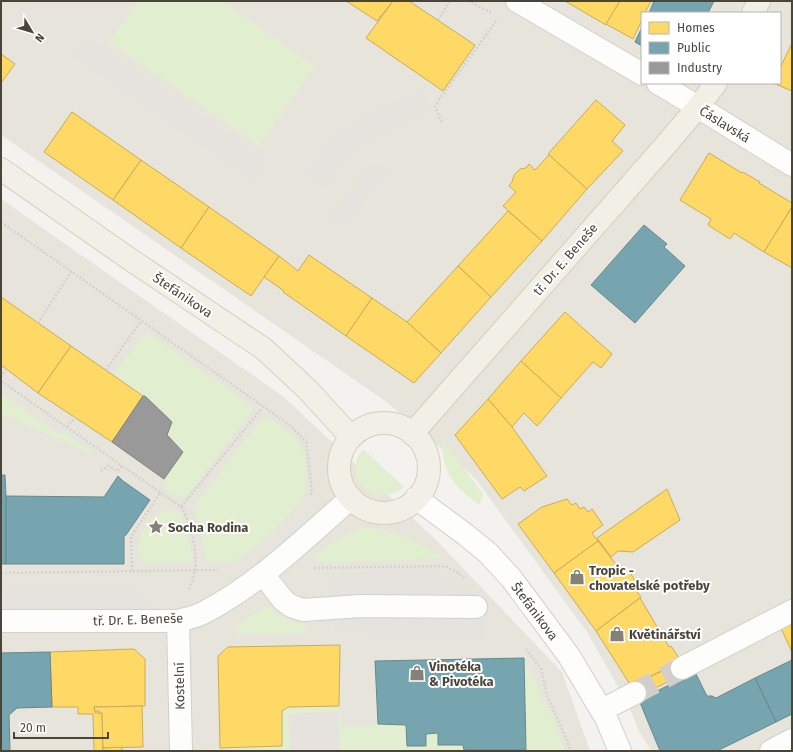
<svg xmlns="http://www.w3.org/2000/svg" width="793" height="752" font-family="'Fira Sans',sans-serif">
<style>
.residential{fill:#e7e4dc;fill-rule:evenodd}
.green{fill:#e1eecf}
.parking{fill:#e6e3df}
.homes{fill:#ffd966;stroke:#c9ac58}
.public{fill:#76a5af;stroke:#69888c}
.industry{fill:#999;stroke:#82807c}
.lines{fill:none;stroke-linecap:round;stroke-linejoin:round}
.minor-tunnel{stroke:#d2cfca;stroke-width:22;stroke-dasharray:22 11;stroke-linecap:butt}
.minor-casing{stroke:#d2d0cb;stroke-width:24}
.major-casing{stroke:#d6cebb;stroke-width:24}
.path{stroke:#d3d2cc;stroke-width:2.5;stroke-dasharray:2 2;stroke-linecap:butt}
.minor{stroke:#fdfdfc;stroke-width:22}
.major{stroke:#f2efe6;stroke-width:22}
.labels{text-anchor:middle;stroke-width:4;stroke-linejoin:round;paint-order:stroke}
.street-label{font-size:13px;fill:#4b4439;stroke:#fff}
.poi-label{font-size:13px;font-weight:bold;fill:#4b4439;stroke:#fff;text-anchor:start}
</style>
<rect width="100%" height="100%" fill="#f4f2ee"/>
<!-- residential -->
<g class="residential">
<path d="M 1,1 L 792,1 L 792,751 L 651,751 L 639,731 L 628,704 L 587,632 L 475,478 L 388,403 L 1,135 ZM 642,13 L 780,13 L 780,83 L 642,83 Z"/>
<polygon points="1,199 284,397 437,541 562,672 590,751 1,751"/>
</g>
<!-- green -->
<g class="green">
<polygon points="138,1 222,1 315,66 259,146 109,42"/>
<polygon points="150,334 246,401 251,405 253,410 189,494 185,497 175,497 165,489 164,479 183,452 167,435 172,422 145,396 143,396 112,375 144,335"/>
<polygon points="1,393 58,434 65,433 93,453 91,455 36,429 1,415"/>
<path d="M 267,417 C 279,425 296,433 302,447 C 306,455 308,484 305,492 C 300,508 251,554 235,560 C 227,563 217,562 208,562 L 206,559 L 195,510 L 196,504 L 258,422 L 262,419 Z"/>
<path d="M 443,440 L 483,494 L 483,497 L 479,505 C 455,487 440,472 443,440 Z"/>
<path d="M 363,449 L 404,487 C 373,511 340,478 363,449 Z"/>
<path d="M 170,509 L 180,513 L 182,516 L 194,561 L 192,562 L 145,563 C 144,561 140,558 139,555 C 136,542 146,520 158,513 C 162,511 166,510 170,509 Z"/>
<path d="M 366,527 C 395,530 418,542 442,556 L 439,559 L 323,563 L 319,562 L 313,556 C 330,545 346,531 366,527 Z"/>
<path d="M 266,606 C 280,613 286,621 303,623 L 308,633 L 271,635 L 236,634 L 234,630 L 235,627 Z"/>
<polygon points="524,658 554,721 565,751 209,751 209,748 282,746 282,711 288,707 339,706 338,711 339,726 378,724 375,661"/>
</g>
<!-- parking -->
<g class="parking">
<polygon points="87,37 267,161 254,181 74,56"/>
<polygon points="422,91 430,111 371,139 352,154 324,187 304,173 336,137 356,121 387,106"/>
<polygon points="377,163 389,175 362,203 344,227 327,217 364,173"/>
<polygon points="401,570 431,571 455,580 470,591 485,605 486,639 372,641 372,630 334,631 332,573"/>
<polygon points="130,587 152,607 1,609 1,588"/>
<polygon points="338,711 340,751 283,751 290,750 288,714"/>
</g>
<!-- homes -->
<g class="homes">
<polygon points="346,1 393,1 377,21"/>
<polygon points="393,1 409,1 475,45 443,91 366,38"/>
<polygon points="565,1 620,1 606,25"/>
<polygon points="620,1 651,1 645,13 642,13 642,20 633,39 606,24"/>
<polygon points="792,43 792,91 773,83 780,83 780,68"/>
<polygon points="1,54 15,64 1,83"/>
<polygon points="596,100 625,125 612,141 623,151 587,189 548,154"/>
<polygon points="72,112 141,160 113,200 44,152"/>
<polygon points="709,153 742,173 743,172 760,182 759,183 792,203 792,207 764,252 734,233 730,239 708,225 711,219 680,200"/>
<polygon points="549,155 587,189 542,241 503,206 516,192 509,186 512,182 514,175 520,169 526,168 529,164 535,170"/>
<polygon points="141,160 209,207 181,248 113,200"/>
<polygon points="209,207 279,256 251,296 181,248"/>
<polygon points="792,207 792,268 764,252"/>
<polygon points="508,211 542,241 491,297 458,266"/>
<polygon points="309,255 372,298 346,336 283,292 284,291 264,277 279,256 298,271"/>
<polygon points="458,266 491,297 441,353 407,322"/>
<polygon points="1,297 71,346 38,393 1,365"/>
<polygon points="372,298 407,322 441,353 414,383 346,336"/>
<polygon points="565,312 612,354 601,368 593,362 561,398 521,361"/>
<polygon points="71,346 143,396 112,442 38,393"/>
<polygon points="521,361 561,398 537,426 524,413 512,427 488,399"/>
<polygon points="488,399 512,427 547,476 524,491 520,487 502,499 455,435"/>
<polygon points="667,489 680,520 633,552 618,551 611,557 597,538"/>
<polygon points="567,499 572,505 576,503 580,509 584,507 588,512 592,509 603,525 592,533 598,541 554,573 518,524 542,507"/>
<polygon points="598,541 622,572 625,570 628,570 635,580 632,585 641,597 596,631 554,573"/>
<polygon points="640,598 669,647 671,646 681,661 631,686 596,631"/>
<polygon points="792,620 792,652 780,626"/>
<polygon points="340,645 339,706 288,707 282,711 282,746 220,748 218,656 228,647"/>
<polygon points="134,649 145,659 145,706 94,707 95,713 102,713 103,748 103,751 94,751 93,714 78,714 78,707 52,707 50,652"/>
<polygon points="679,663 686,673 637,697 631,686"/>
<polygon points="142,706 143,747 103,748 102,713 99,713 99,711 95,711 94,707"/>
<polygon points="122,747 122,751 103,751 103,748"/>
</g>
<!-- public -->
<g class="public">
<polygon points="654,1 714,1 708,13 649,13"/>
<polygon points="642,27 642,46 635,42"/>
<polygon points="644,225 667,244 664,247 685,266 635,323 591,285"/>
<polygon points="1,475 5,475 6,496 6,564 1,564"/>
<polygon points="118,476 123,481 150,500 126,535 124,536 124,564 6,564 6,496 104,497"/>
<polygon points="50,652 52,707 17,708 9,715 10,751 1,751 1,653"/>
<polygon points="524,658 526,750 464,750 463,745 438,745 438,733 426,734 426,746 407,746 406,725 378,724 375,661"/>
<polygon points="792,660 792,714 776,722 755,678"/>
<polygon points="695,672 707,696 712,696 716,698 755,678 776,722 717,751 660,751 639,700"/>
</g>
<!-- industry -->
<polygon class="industry" points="143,396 145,396 172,422 167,435 183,452 164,479 112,442"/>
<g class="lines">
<!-- minor-tunnel -->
<polyline class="minor-tunnel" points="635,693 682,668"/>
<defs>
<g id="minor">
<polyline points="517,1 642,74"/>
<polyline points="658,83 698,107 792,165"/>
<polyline points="416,498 466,535 488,553 511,578 569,656 606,718 620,751"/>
<polyline points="263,574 283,600 291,606 303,610 361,606 476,607"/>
<path d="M 1,621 L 178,621 C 185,619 194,617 201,614 C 257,586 304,539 351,498"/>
<polyline points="178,621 181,751"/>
<polyline points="682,668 792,611"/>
<polyline points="602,710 635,693"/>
<polyline points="771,751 792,740"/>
</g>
<g id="major">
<polyline points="753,13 759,1"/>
<polyline points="1,169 131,260 264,349 307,389 351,437"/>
<circle cx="384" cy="468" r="45"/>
<polyline points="412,434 664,147 698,107 716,83"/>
</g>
</defs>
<!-- minor casing -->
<use href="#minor" class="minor-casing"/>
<!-- major casing -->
<use href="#major" class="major-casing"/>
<!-- path -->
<g class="path">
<polyline points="468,1 492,13"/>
<polyline points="438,20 450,1"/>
<polyline points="442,122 435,107 440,98 497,20"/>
<polyline points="1,222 291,426 306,442 312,491 310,496"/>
<polyline points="38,323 71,272"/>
<polyline points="106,370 141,321"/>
<polyline points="1,377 6,369"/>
<polyline points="1,381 181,507 263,407"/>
<polyline points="67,427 75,417"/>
<polyline points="101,471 108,466 118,471 122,466"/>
<path d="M 181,507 C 191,521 198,554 195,571 C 194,577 191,583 189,589"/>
<polyline points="314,568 445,566 457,572 466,579"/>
<polyline points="132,571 131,537 160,493"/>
<polyline points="1,573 218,570"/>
<polyline points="526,649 541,669"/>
<polyline points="541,668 547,696 566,738 571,751"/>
</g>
<!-- minor -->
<use href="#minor" class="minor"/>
<!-- major -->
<use href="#major" class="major"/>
</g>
<!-- icons -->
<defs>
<symbol id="sight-bare" viewBox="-9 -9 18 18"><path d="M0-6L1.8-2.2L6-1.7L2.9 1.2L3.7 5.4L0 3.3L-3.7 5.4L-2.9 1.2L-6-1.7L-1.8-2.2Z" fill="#868178" stroke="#fff" stroke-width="2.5" paint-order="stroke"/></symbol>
<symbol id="shop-bare" viewBox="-9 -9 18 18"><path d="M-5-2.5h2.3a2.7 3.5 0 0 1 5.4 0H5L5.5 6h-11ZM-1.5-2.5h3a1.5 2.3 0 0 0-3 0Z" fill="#868178" stroke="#fff" stroke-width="2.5" paint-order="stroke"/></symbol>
</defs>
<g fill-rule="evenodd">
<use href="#sight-bare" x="145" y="516" width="22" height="22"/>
<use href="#shop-bare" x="566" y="566" width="22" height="22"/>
<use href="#shop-bare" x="606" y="623" width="22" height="22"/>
<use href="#shop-bare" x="406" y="662" width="22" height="22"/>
</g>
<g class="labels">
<!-- street labels -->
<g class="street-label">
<text transform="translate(725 124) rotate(32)" y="5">Čáslavská</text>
<text transform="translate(565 259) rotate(-49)" y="5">tř. Dr. E. Beneše</text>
<text transform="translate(183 295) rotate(34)" y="5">Štefánikova</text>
<text transform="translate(535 611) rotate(53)" y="5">Štefánikova</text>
<text transform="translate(138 619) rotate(-2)" y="5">tř. Dr. E. Beneše</text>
<text transform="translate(179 686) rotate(-91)" y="5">Kostelní</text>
</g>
<!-- poi labels -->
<g class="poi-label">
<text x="168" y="532">Socha Rodina</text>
<text x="589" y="575">Tropic -<tspan x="589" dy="15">chovatelské potřeby</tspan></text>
<text x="629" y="639">Květinářství</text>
<text x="429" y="671">Vinotéka<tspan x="429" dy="15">&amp; Pivotéka</tspan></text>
</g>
</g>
<!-- border -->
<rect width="793" height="752" fill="none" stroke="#4b4439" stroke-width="4"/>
<!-- legend -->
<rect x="641" y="12" width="140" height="72" fill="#ffffff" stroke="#b7b4b0"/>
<rect x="649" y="22" width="20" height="12" fill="#ffd966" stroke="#b7b4b0"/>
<text x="677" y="32" font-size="12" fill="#4b4439">Homes</text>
<rect x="649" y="42" width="20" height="12" fill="#76a5af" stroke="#b7b4b0"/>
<text x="677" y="52" font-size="12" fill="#4b4439">Public</text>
<rect x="649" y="62" width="20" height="12" fill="#999999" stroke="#b7b4b0"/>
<text x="677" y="72" font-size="12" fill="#4b4439">Industry</text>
<!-- north arrow -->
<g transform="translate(32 32) rotate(128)" stroke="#ffffff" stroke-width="3" paint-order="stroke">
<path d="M0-3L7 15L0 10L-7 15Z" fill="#4b4439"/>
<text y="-6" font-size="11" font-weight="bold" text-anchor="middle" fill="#4b4439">N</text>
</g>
<!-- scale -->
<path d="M14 732v6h94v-6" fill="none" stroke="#4b4439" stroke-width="2"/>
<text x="20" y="732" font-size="12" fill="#4b4439" stroke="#ffffff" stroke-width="3" paint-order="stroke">20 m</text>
</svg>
